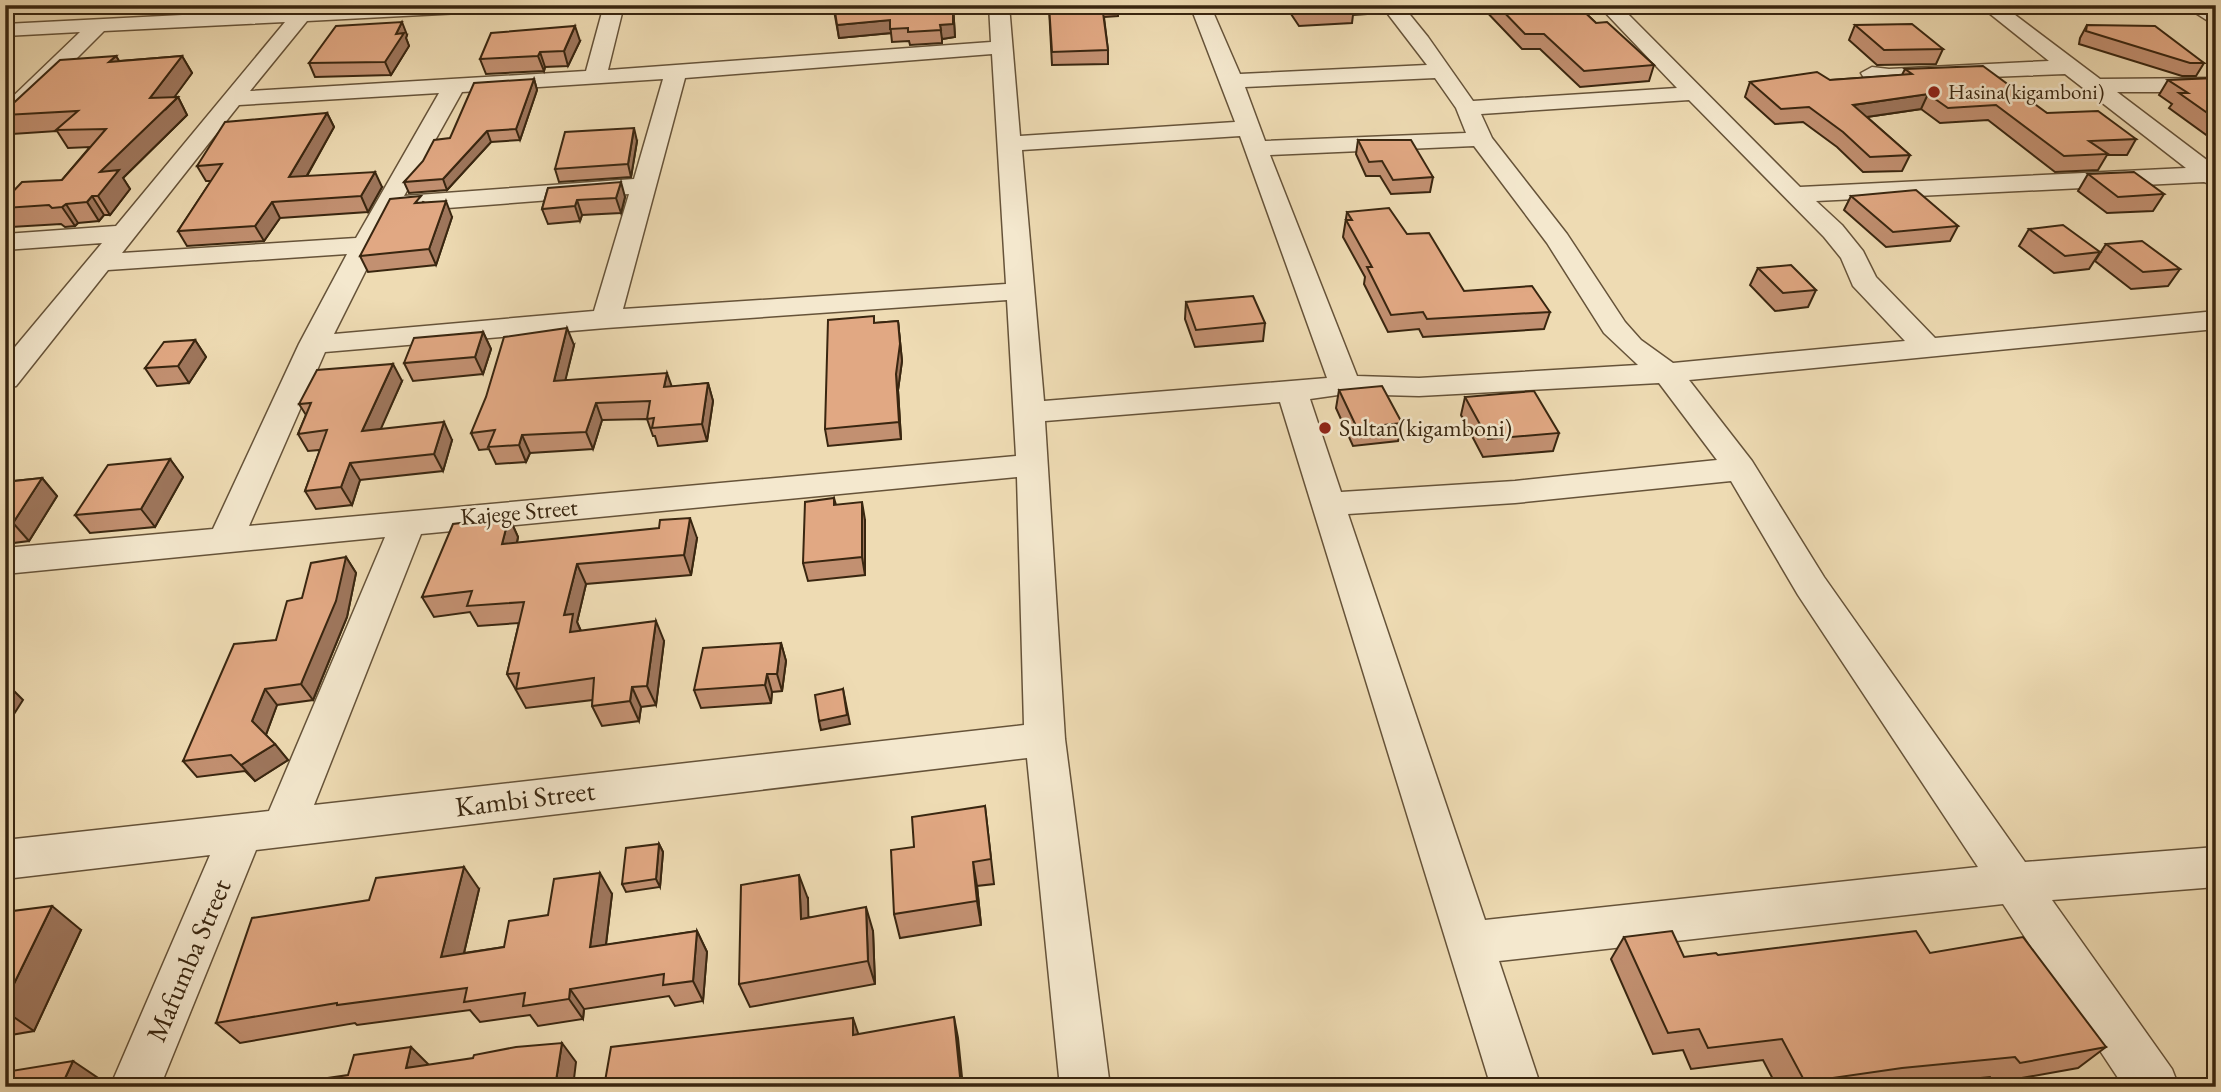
<svg xmlns="http://www.w3.org/2000/svg" width="2221" height="1092" font-family="'EB Garamond',serif">
<style>
.lines{fill:none;stroke-linecap:round;stroke-linejoin:round}
.minor-casing{stroke:#665339;stroke-width:3}
.minor{fill:#f4e8ce;fill-rule:evenodd}
.wall{fill:#c29071;stroke:#392610;stroke-width:2}
.shaded-wall{fill:#9e765c;stroke:#392610;stroke-width:2}
.building{fill:#e1a883;stroke:#392610;stroke-width:2}
.poi-dot{fill:#8f2418;stroke:#f4e8ce;stroke-width:2.5}
.labels{text-anchor:middle;stroke-width:5;stroke-linejoin:round;paint-order:stroke}
.far-poi-label{font-size:21px;fill:#392610;stroke:#f4e8ce;text-anchor:start}
.poi-label{font-size:24px;fill:#392610;stroke:#f4e8ce;text-anchor:start}
.street-label{font-size:24px;fill:#392610;stroke:#f4e8ce}
.near-street-label{font-size:28px;fill:#392610;stroke:#f4e8ce}
</style>
<rect width="100%" height="100%" fill="#eedbb3"/>
<filter id="stains"><feTurbulence type="fractalNoise" baseFrequency=".00286" numOctaves="4"/><feColorMatrix values="0 0 0 0 .2 0 0 0 0 .09 0 0 0 0 .02 0 0 0 .5 -.17"/></filter>
<radialGradient id="worn" r=".72"><stop offset=".6" stop-color="#630" stop-opacity="0"/><stop offset="1" stop-color="#630" stop-opacity=".3"/></radialGradient>
<g class="lines">
<defs>
<g id="minor">
<path d="M 377,5 L 509,5 L 499,11 L 307,21 L 250,91 L 586,71 L 604,5 L 624,5 L 608,70 L 991,42 L 989,5 L 1009,5 L 1020,136 L 1235,122 L 1190,5 L 1210,5 L 1240,74 L 1427,65 L 1381,5 L 1402,5 L 1428,37 L 1473,101 L 1677,88 L 1598,5 L 1619,5 L 1800,187 L 2186,168 L 2065,74 L 1889,81 L 1864,78 L 1861,73 L 1872,67 L 1889,69 L 2049,61 L 1979,5 L 2002,5 L 2100,79 L 2216,78 L 2216,92 L 2117,92 L 2216,167 L 2216,186 L 2204,182 L 1816,201 L 1842,225 L 1863,251 L 1876,277 L 1935,338 L 2216,311 L 2216,329 L 1689,380 L 1752,461 L 1824,577 L 2025,862 L 2216,847 L 2216,887 L 2052,900 L 2172,1069 L 2179,1087 L 2124,1087 L 2003,904 L 1499,961 L 1541,1087 L 1491,1087 L 1280,402 L 1045,421 L 1065,739 L 1110,1087 L 1060,1087 L 1027,758 L 256,850 L 160,1087 L 110,1087 L 210,855 L 5,879 L 5,840 L 269,811 L 385,537 L 5,574 L 5,548 L 213,529 L 299,344 L 347,254 L 108,270 L 16,386 L 5,388 L 5,359 L 102,243 L 5,250 L 5,234 L 116,226 L 285,22 L 104,31 L 13,122 L 5,124 L 5,104 L 80,32 L 5,36 L 5,24 ZM 992,54 L 1006,284 L 623,309 L 685,78 ZM 1435,78 L 1456,108 L 1466,133 L 1265,141 L 1245,87 ZM 663,79 L 634,179 L 404,196 L 462,92 ZM 439,93 L 356,238 L 122,253 L 239,105 ZM 1689,100 L 1824,237 L 1841,258 L 1853,286 L 1905,341 L 1673,363 L 1641,340 L 1625,322 L 1567,234 L 1492,138 L 1481,114 ZM 1240,136 L 1327,378 L 1044,401 L 1022,150 ZM 1474,146 L 1547,243 L 1604,333 L 1638,365 L 1419,378 L 1357,376 L 1270,155 ZM 629,194 L 594,311 L 334,334 L 395,212 ZM 1007,300 L 1016,456 L 249,526 L 325,352 L 606,328 ZM 1659,383 L 1717,460 L 1515,481 L 1341,492 L 1310,399 L 1345,394 L 1419,396 ZM 1017,477 L 1024,725 L 314,805 L 421,534 ZM 1731,481 L 1798,595 L 1978,867 L 1485,920 L 1348,514 L 1515,503 Z"/>
<polygon points="2183,5 2207,5 2216,11 2216,26"/>
</g>
</defs>
<!-- minor casing -->
<use href="#minor" class="minor-casing"/>
<!-- minor -->
<use href="#minor" class="minor"/>
</g>
<!-- wall -->
<g class="wall">
<polygon points="833,5 953,5 955,37 942,39 942,43 910,45 909,41 892,42 891,33 839,38"/>
<polygon points="1044,5 1118,5 1118,16 1104,17 1108,50 1108,64 1052,65 1049,8 1044,8"/>
<polygon points="1285,5 1382,5 1381,13 1353,15 1352,23 1299,26"/>
<polygon points="1480,5 1577,5 1596,23 1654,65 1649,81 1580,87 1540,49 1522,49"/>
<polygon points="1855,25 1943,49 1936,64 1877,65 1849,40"/>
<polygon points="2087,25 2204,63 2196,76 2182,76 2079,44 2080,38"/>
<polygon points="407,35 406,38 409,46 391,75 315,77 309,63"/>
<polygon points="580,41 568,66 545,67 544,71 486,74 480,59"/>
<polygon points="116,56 119,61 182,56 192,73 174,97 178,97 187,115 123,178 130,189 110,215 104,215 99,221 78,223 75,226 65,227 61,224 11,227 5,220 5,200 62,180 90,147 68,148 57,131 12,134 5,123 5,111"/>
<polygon points="1905,69 2047,113 2136,139 2127,155 2107,155 2098,170 2055,172 1988,120 1940,123 1921,109 1867,117 1910,155 1902,171 1863,172 1837,147 1803,122 1775,124 1745,97 1750,82 1830,80 1902,75"/>
<polygon points="2216,78 2216,142 2169,108 2172,104 2159,95 2168,80"/>
<polygon points="534,79 537,90 520,140 491,142 447,190 409,193 404,182 450,138"/>
<polygon points="327,113 334,127 307,176 382,187 368,212 280,218 264,241 187,246 178,231 211,181 206,181 197,166"/>
<polygon points="1358,140 1433,177 1430,192 1391,194 1380,176 1366,176 1356,154"/>
<polygon points="637,141 631,177 559,182 555,169"/>
<polygon points="2088,174 2164,194 2153,211 2107,213 2078,191"/>
<polygon points="548,188 625,197 621,213 582,215 580,221 548,224 542,209"/>
<polygon points="1851,196 1958,226 1950,241 1886,247 1844,210"/>
<polygon points="423,202 452,217 436,265 368,272 360,256"/>
<polygon points="1347,212 1407,234 1464,291 1550,312 1544,329 1423,337 1419,329 1388,332 1364,284 1365,277 1343,237"/>
<polygon points="2029,229 2100,252 2089,269 2054,273 2019,246"/>
<polygon points="2106,244 2180,269 2168,286 2131,289 2095,261"/>
<polygon points="1758,268 1816,290 1808,307 1775,311 1750,285"/>
<polygon points="1186,302 1265,323 1263,341 1195,347 1185,319"/>
<polygon points="898,321 902,361 898,390 901,439 828,446 825,429 875,323"/>
<polygon points="483,332 491,349 483,374 413,381 404,363"/>
<polygon points="195,340 206,357 189,383 157,386 145,368"/>
<polygon points="574,345 565,380 672,387 708,383 713,401 707,441 658,446 655,436 653,436 647,419 602,420 593,449 530,453 526,462 496,464 489,449 479,450 471,433"/>
<polygon points="402,381 380,429 452,440 443,471 360,480 352,505 316,509 305,491 320,450 308,451 298,434 306,415 299,404"/>
<polygon points="1339,390 1402,423 1398,441 1353,446 1336,408"/>
<polygon points="1465,397 1559,433 1553,451 1483,457 1461,415"/>
<polygon points="170,459 183,477 155,527 90,533 75,515"/>
<polygon points="42,478 57,496 29,541 5,544 5,482"/>
<polygon points="834,498 836,505 865,520 865,575 808,581 803,563"/>
<polygon points="509,517 518,537 517,543 697,538 691,575 586,584 577,622 581,631 664,641 656,705 641,707 639,721 602,726 592,706 593,700 526,708 507,674 519,623 478,626 470,612 434,617 422,597"/>
<polygon points="346,557 356,573 347,617 313,700 277,705 266,735 288,760 255,781 245,771 197,777 183,761 276,640 302,598"/>
<polygon points="781,643 786,661 782,691 772,692 771,703 701,708 694,690"/>
<polygon points="985,806 994,884 977,886 981,925 900,938 894,914 914,847"/>
<polygon points="659,844 663,852 660,887 626,892 622,884"/>
<polygon points="479,889 464,953 504,947 548,915 612,894 606,945 697,931 707,952 703,1001 675,1006 669,996 584,1009 583,1019 538,1026 530,1015 480,1022 470,1010 357,1025 355,1023 240,1043 216,1023"/>
<polygon points="808,899 808,917 873,931 875,984 750,1007 739,984"/>
<polygon points="5,912 81,930 34,1031 5,1036"/>
<polygon points="1624,937 1684,957 1930,953 2106,1047 2078,1068 1994,1083 1990,1077 1890,1087 1777,1087 1763,1060 1691,1069 1683,1050 1653,1054 1611,959"/>
</g>
<!-- shaded-wall -->
<g class="shaded-wall">
<polygon points="953,5 955,37 942,39 940,25"/>
<polygon points="890,20 891,33 839,38 837,25"/>
<polygon points="402,22 407,35 406,38 409,46 391,75 385,62 396,34"/>
<polygon points="575,26 580,41 568,66 564,51"/>
<polygon points="540,52 545,67 544,71 538,56"/>
<polygon points="116,56 126,73 109,62"/>
<polygon points="182,56 192,73 165,110 178,97 187,115 123,178 130,189 110,215 98,196 100,172 150,98"/>
<polygon points="534,79 537,90 520,140 516,129"/>
<polygon points="1928,94 1921,109 1846,120 1853,105"/>
<polygon points="327,113 334,127 297,193 289,177"/>
<polygon points="634,128 637,141 631,177 628,164"/>
<polygon points="487,131 491,142 447,190 443,179"/>
<polygon points="375,172 382,187 368,212 361,196"/>
<polygon points="621,182 625,197 621,213 616,198"/>
<polygon points="92,196 104,215 99,221 87,202"/>
<polygon points="577,200 582,215 580,221 575,206"/>
<polygon points="446,201 452,217 436,265 429,249"/>
<polygon points="272,202 280,218 264,241 255,226"/>
<polygon points="66,204 78,223 75,226 62,207"/>
<polygon points="898,321 902,361 898,390 901,439 899,422 896,374"/>
<polygon points="567,328 574,345 561,398 554,381"/>
<polygon points="483,332 491,349 483,374 475,357"/>
<polygon points="195,340 206,357 189,383 178,366"/>
<polygon points="393,364 402,381 372,449 362,431"/>
<polygon points="667,373 673,390 664,387"/>
<polygon points="708,383 713,401 707,441 702,424"/>
<polygon points="596,403 602,420 593,449 586,432"/>
<polygon points="444,422 452,440 443,471 434,454"/>
<polygon points="522,435 530,453 526,462 519,445"/>
<polygon points="170,459 183,477 155,527 141,509"/>
<polygon points="350,463 360,480 352,505 341,487"/>
<polygon points="42,478 57,496 29,541 13,523"/>
<polygon points="862,502 865,520 865,575 862,557"/>
<polygon points="509,517 518,537 512,564 502,544"/>
<polygon points="690,518 697,538 691,575 684,555"/>
<polygon points="346,557 356,573 347,617 313,700 301,684"/>
<polygon points="577,564 586,584 577,622 582,634 570,632 564,615"/>
<polygon points="656,621 664,641 656,705 647,686"/>
<polygon points="781,643 786,661 782,691 777,674"/>
<polygon points="767,674 772,692 771,703 765,685"/>
<polygon points="5,682 23,700 5,728"/>
<polygon points="632,687 641,707 639,721 630,701"/>
<polygon points="265,689 277,705 265,737 252,721"/>
<polygon points="843,689 850,724 821,730 819,721"/>
<polygon points="275,744 288,760 255,781 241,765"/>
<polygon points="659,844 663,852 660,887 656,879"/>
<polygon points="973,862 977,886 981,925 977,901"/>
<polygon points="464,867 479,889 458,978 441,957"/>
<polygon points="600,873 612,894 603,968 590,947"/>
<polygon points="799,875 808,899 809,942 801,919"/>
<polygon points="52,906 81,930 34,1031 5,1011 5,1002"/>
<polygon points="866,907 873,931 875,984 868,961"/>
<polygon points="697,931 707,952 703,1001 693,981"/>
<polygon points="570,989 584,1009 583,1019 569,999"/>
<polygon points="954,1017 958,1038 963,1087 961,1087"/>
<polygon points="853,1018 860,1039 853,1035"/>
<polygon points="562,1043 576,1062 573,1087 555,1087"/>
<polygon points="411,1047 430,1066 406,1068"/>
<polygon points="73,1061 104,1082 102,1087 61,1087"/>
</g>
<!-- building -->
<g class="building">
<polygon points="834,5 953,5 953,24 940,25 941,30 908,32 908,28 890,29 890,20 837,25"/>
<polygon points="1049,5 1102,5 1108,50 1052,52"/>
<polygon points="1295,5 1350,5 1354,10 1301,13"/>
<polygon points="1497,5 1577,5 1596,23 1607,22 1654,65 1584,71 1544,34 1525,34"/>
<polygon points="402,22 396,34 404,33 385,62 309,63 336,26"/>
<polygon points="1912,24 1943,49 1884,50 1855,25"/>
<polygon points="2087,25 2155,26 2204,63 2190,63 2086,31"/>
<polygon points="575,26 564,51 540,52 538,56 480,59 491,33"/>
<polygon points="116,56 109,62 182,56 150,98 178,97 100,172 119,170 98,196 92,196 87,202 66,204 62,207 52,208 49,205 5,208 5,200 22,182 62,180 106,129 56,130 78,111 5,115 5,111 60,60"/>
<polygon points="1983,66 2047,113 2098,111 2136,139 2089,141 2108,154 2064,156 1996,105 1948,108 1928,94 1853,105 1910,155 1870,157 1843,132 1809,107 1781,109 1750,82 1817,72 1830,80 1912,74 1905,69"/>
<polygon points="2216,78 2216,119 2179,93 2188,93 2168,80"/>
<polygon points="534,79 516,129 487,131 443,179 404,182 423,161 434,140 450,138 474,83"/>
<polygon points="327,113 289,177 375,172 361,196 272,202 255,226 178,231 222,164 197,166 225,122"/>
<polygon points="634,128 628,164 555,169 565,132"/>
<polygon points="1358,140 1411,140 1433,177 1393,180 1382,161 1369,162"/>
<polygon points="2134,172 2164,194 2118,197 2088,174"/>
<polygon points="621,182 616,198 577,200 575,206 542,209 548,188"/>
<polygon points="1916,190 1958,226 1893,232 1851,196"/>
<polygon points="421,196 415,203 446,201 429,249 360,256 390,199"/>
<polygon points="1389,208 1407,234 1429,233 1464,291 1532,286 1550,312 1427,319 1423,312 1391,315 1367,267 1372,267 1346,220 1352,220 1347,212"/>
<polygon points="2063,225 2100,252 2065,256 2029,229"/>
<polygon points="2142,241 2180,269 2143,272 2106,244"/>
<polygon points="1791,265 1816,290 1783,293 1758,268"/>
<polygon points="1253,296 1265,323 1196,330 1186,302"/>
<polygon points="874,316 874,323 898,321 900,344 896,374 899,422 825,429 828,320"/>
<polygon points="567,328 554,381 667,373 664,387 708,383 702,424 652,428 654,418 647,419 650,401 596,403 586,432 522,435 519,445 488,447 495,430 471,433 486,397 504,337"/>
<polygon points="483,332 475,357 404,363 414,338"/>
<polygon points="195,340 178,366 145,368 164,342"/>
<polygon points="393,364 362,431 444,422 434,454 350,463 341,487 305,491 327,430 298,434 311,403 299,404 317,370"/>
<polygon points="1382,386 1402,423 1357,428 1339,390"/>
<polygon points="1534,391 1559,433 1488,439 1465,397"/>
<polygon points="170,459 141,509 75,515 108,465"/>
<polygon points="42,478 13,523 5,524 5,482"/>
<polygon points="834,498 834,505 862,502 862,557 803,563 805,502"/>
<polygon points="509,517 502,544 659,528 660,520 690,518 684,555 577,564 564,615 573,614 570,632 656,621 647,686 632,687 630,701 592,706 594,678 516,689 519,673 507,674 524,602 467,606 472,591 422,597 453,524"/>
<polygon points="346,557 336,601 301,684 265,689 252,721 275,744 241,765 231,755 183,761 234,644 276,640 287,601 302,598 311,563"/>
<polygon points="781,643 777,674 767,674 765,685 694,690 703,648"/>
<polygon points="843,689 847,715 819,721 815,695"/>
<polygon points="985,806 991,859 973,862 977,901 894,914 891,850 914,847 912,817"/>
<polygon points="659,844 656,879 622,884 626,848"/>
<polygon points="464,867 441,957 504,947 509,921 548,915 554,879 600,873 590,947 697,931 693,981 663,985 664,974 570,989 569,999 523,1006 525,993 464,1002 467,988 337,1005 337,1003 216,1023 252,918 369,900 376,878"/>
<polygon points="799,875 801,919 866,907 868,961 739,984 741,885"/>
<polygon points="52,906 5,1002 5,912"/>
<polygon points="1672,931 1684,957 1716,953 1718,955 1916,931 1930,953 2023,937 2106,1047 2020,1063 2015,1057 1902,1068 1805,1082 1782,1039 1708,1048 1699,1029 1668,1033 1624,937"/>
<polygon points="954,1017 961,1087 604,1087 611,1047 853,1018 853,1035"/>
<polygon points="562,1043 555,1087 293,1087 294,1083 348,1075 354,1055 411,1047 406,1068 473,1058 474,1055 516,1047"/>
<polygon points="73,1061 61,1087 5,1087 5,1072"/>
</g>
<!-- markers -->
<g class="poi-dot">
<circle cx="1934" cy="92" r="7"/>
<circle cx="1325" cy="428" r="7"/>
</g>
<g class="labels">
<!-- far-poi labels -->
<g class="far-poi-label">
<text x="1948" y="99">Hasina(kigamboni)</text>
</g>
<!-- poi labels -->
<g class="poi-label">
<text x="1339" y="436">Sultan(kigamboni)</text>
</g>
<!-- street labels -->
<g class="street-label">
<text transform="translate(519 512) rotate(-5)" y="8">Kajege Street</text>
</g>
<!-- near-street labels -->
<g class="near-street-label">
<text transform="translate(525 798) rotate(-7)" y="10">Kambi Street</text>
<text transform="translate(188 960) rotate(-67)" y="10">Mafumba Street</text>
</g>
</g>
<!-- margin -->
<rect width="2221" height="1092" fill="none" stroke="#eedbb3" stroke-width="28"/>
<rect x="7" y="7" width="2207" height="1078" fill="none" stroke="#392610" stroke-width="3.5"/>
<rect x="14" y="14" width="2193" height="1064" fill="none" stroke="#392610" stroke-width="2"/>
<rect width="100%" height="100%" filter="url(#stains)"/>
<rect width="100%" height="100%" fill="url(#worn)"/>
</svg>
